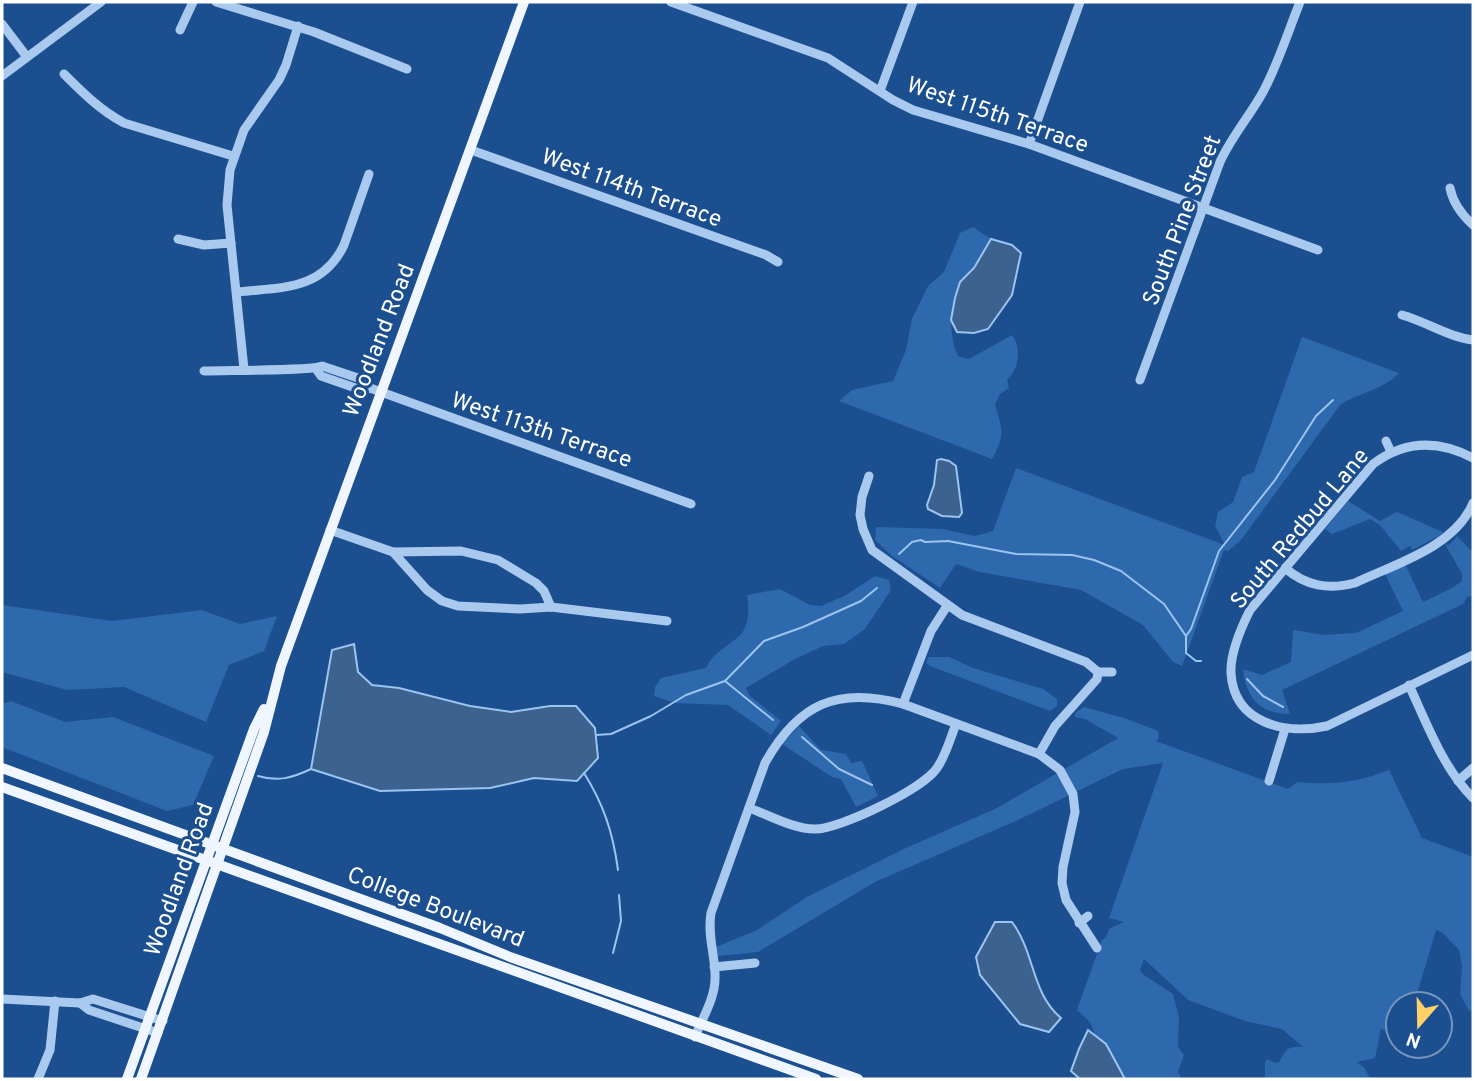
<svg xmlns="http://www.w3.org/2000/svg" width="1475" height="1081" font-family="Overpass,sans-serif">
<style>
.green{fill:#2e69ad}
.water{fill:#3c6290;stroke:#9cc4f0;stroke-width:2}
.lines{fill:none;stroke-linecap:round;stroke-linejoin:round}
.stream{stroke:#9cc4f0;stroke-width:2}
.minor{stroke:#a9c9ee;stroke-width:9}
.major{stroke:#f0f6ff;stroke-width:10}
.labels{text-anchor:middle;stroke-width:6;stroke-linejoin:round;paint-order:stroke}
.street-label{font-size:23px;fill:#fff;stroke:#1b4f8f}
</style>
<rect width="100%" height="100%" fill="#1b4f8f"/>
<!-- green -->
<g class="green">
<path d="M 973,227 L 991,239 C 985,248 980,259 974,268 C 969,274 963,278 959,285 C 950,306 948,335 958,356 L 969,359 L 1012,335 C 1022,348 1019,369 1007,380 L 1009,388 L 1000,394 L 995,404 C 1002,430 1006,434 992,459 L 839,401 L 852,390 L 893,381 L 906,350 L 912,319 L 928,286 L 944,272 L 960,233 Z"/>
<path d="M 1302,337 L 1399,373 C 1385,389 1358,393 1340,405 L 1241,540 L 1228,551 L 1224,550 L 1182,666 L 1173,662 L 1143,625 L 1081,590 L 980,572 L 956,564 L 940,588 L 892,556 L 875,540 L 876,527 L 943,529 L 975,536 L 993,531 L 1016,468 L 1225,545 L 1215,526 L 1218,512 L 1233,502 L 1242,477 L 1254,472 Z"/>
<polygon points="1348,501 1380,521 1397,512 1445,533 1412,550 1410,546 1401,551 1380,525 1370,519 1332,534 1325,529"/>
<path d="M 1457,536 L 1473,552 L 1473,596 L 1467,597 L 1463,604 L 1282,690 L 1290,714 C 1260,714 1246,698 1243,669 L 1262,675 L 1291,662 L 1293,630 L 1324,635 L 1356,633 L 1403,611 L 1385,574 L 1405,564 L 1423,602 L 1452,588 L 1462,581 L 1462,574 L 1445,544 L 1449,545 Z"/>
<path d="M 875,576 L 889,580 L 891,590 L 865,629 L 844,644 L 823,646 L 795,659 L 746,688 L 750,696 L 781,721 L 771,735 L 728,705 L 675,703 L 654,696 L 655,687 L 661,678 L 706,668 C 723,635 755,648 747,595 L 780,589 L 810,605 L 821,606 L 846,595 Z"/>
<polygon points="2,605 112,621 202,610 240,624 277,616 264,651 229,665 206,722 124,687 67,690 2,672"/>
<polygon points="928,657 949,657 973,668 1043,689 1057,699 1057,706 1050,711 930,666 926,663"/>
<polygon points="11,701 65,722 113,717 214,756 193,805 167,811 2,747 2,704"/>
<path d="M 1084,707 L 1124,718 L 1158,731 L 1159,738 L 1156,741 L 1288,789 L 1297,782 C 1333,785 1355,783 1389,770 L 1422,838 L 1473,857 L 1473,1010 L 1469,1011 L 1460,994 L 1462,966 L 1459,950 L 1442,932 L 1436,930 L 1414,1004 L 1398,1004 L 1398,1034 L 1395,1035 L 1381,1029 L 1375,1058 L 1357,1062 L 1365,1068 L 1370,1079 L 1265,1079 L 1265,1063 L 1267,1059 L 1275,1063 L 1279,1062 C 1287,1048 1288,1046 1303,1047 L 1282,1029 L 1245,1021 L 1188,1000 L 1144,959 L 1140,970 L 1144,975 L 1173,994 L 1179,1017 L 1178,1047 L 1184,1055 L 1178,1072 L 1182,1079 L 1125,1079 L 1106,1044 L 1096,1037 L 1090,1022 L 1077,1010 L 1102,940 L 1106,937 L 1109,929 L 1124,922 L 1109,918 L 1163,763 L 1123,769 L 1018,820 L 875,882 L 758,952 L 718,956 L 716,947 L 757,930 L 807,897 L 906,848 L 997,808 L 1118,738 L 1085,719 L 1075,717 L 1075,713 Z"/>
<polygon points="799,726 821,750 846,754 851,763 862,761 878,796 856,807 841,779 832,777 782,744"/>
</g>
<!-- water -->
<g class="water">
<polygon points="991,239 1012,245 1021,253 1012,295 988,329 974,333 957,332 951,320 955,298 960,282 974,268"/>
<polygon points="941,459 949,461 956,466 962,513 959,517 942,516 928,509 927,505 934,485 937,460"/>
<polygon points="354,644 358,672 372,685 399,688 470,706 511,712 550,706 576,706 595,728 598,758 577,781 534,778 490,788 380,791 311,769 332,650"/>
<path d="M 995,922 L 1012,922 C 1035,952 1031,993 1061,1018 L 1049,1032 L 1020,1024 L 980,975 L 976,957 Z"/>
<polygon points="1088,1030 1106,1044 1125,1079 1080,1079 1071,1071 1079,1049"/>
</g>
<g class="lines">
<!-- stream -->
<g class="stream">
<polyline points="899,554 912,542 921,540 925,542 948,541 1016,554 1072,555 1094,560 1121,571 1164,604 1186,636 1191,629 1219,551 1275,480 1316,416 1333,400"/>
<polyline points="1186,637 1186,653 1196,661 1201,661"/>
<polyline points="1247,679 1263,696 1283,707"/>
<polyline points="725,681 773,720"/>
<polyline points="596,735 611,734 651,716 686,695 725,681 764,641 803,627 861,601 877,588"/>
<polyline points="802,737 839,769 872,785"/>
<path d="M 584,773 C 604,805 613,833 618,870"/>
<path d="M 258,776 C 278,782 292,778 311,769"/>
<polyline points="613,953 621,921 619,895"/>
</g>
<!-- minor -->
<g class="minor">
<polyline points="216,2 314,32 407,69"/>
<polyline points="671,2 828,58 893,100 913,110 1029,144 1318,250"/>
<polyline points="2,24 27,57"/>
<polyline points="180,30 193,2"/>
<path d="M 64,74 C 83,93 100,110 124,123 L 233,156"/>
<polyline points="2,76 101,2"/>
<polyline points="880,91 913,2"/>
<polyline points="1029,144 1080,2"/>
<polyline points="471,150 766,255 778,262"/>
<path d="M 1450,188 C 1453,204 1462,215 1473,225"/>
<polyline points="178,239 204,245 231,243"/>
<path d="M 238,292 C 281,287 322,291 344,245 L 369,174"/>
<path d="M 1402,315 C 1427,322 1448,337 1473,340"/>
<polyline points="244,369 227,205 230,170 244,130 279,80 286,65 298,26"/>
<polyline points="316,369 321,376 364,391 370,388 691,504"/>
<path d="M 204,371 C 221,370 313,371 322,366 L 367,381 L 370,388"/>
<path d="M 1140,380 L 1220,162 C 1232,136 1249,117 1263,92 C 1278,64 1288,32 1300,2"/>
<polyline points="1386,441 1391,452"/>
<path d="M 1473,458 C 1439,440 1405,440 1373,464 L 1250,610 C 1241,628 1230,653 1231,673 C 1234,724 1286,735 1327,726 L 1473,655"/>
<polyline points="869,476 862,497 860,515 863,529 872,550 962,615 1086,662 1098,672"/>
<polyline points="330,530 393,552 427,590 442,601 458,606 520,609 551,607 667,621"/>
<polyline points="393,552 461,551 498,560 536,583 544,591 551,607"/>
<path d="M 1285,568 C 1306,586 1328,590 1355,583 C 1395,564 1455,547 1473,503"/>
<polyline points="1098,672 1112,672"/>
<path d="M 1409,685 C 1427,724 1443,768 1473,798"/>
<polyline points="903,704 1039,754 1060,770 1073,794 1075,812 1063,867 1062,883 1066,900 1097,948"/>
<polyline points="1039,754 1055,726 1097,679 1098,672"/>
<polyline points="1269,781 1285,729"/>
<polyline points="1458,781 1473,768"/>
<path d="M 749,808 C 769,815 793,829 815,829 C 840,829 923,789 937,768 C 946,755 950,739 956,724"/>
<polyline points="1079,923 1088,916"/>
<polyline points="714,967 755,963"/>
<polyline points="2,999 80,1003 93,999 163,1021"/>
<polyline points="80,1003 89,1010 158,1033"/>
<path d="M 695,1037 C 702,1019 715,998 715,979 C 716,957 707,937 711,913 L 765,763 C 798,704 837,686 903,704 L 931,631 L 947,606"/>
<polyline points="38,1079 50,1050 55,1001"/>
</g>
<!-- major -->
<g class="major">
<polyline points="2,768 440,928 510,957 858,1079"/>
<polyline points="2,787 816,1079"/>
<polyline points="127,1079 254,729 264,709"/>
<polyline points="141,1079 264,732 281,666 524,2"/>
</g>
</g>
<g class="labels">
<!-- street labels -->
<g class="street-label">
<text transform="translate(998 114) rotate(19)" y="8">West 115th Terrace</text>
<text transform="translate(632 187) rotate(20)" y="8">West 114th Terrace</text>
<text transform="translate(1181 220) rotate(-69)" y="8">South Pine Street</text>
<text transform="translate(378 340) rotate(-69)" y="8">Woodland Road</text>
<text transform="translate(542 429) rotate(19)" y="8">West 113th Terrace</text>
<text transform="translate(1299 528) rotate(-50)" y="8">South Redbud Lane</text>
<text transform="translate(178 879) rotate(-70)" y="8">Woodland Road</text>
<text transform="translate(436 906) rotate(21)" y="8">College Boulevard</text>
</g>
</g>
<!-- border -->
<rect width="1475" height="1081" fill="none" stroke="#ffffff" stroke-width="7"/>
<!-- north arrow -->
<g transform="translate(1419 1025) rotate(200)"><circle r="33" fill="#1b4f8f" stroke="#7695bc" stroke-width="2"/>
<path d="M0-5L12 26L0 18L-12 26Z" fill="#ffd166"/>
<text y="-10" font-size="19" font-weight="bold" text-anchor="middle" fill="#ffffff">N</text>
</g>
</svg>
